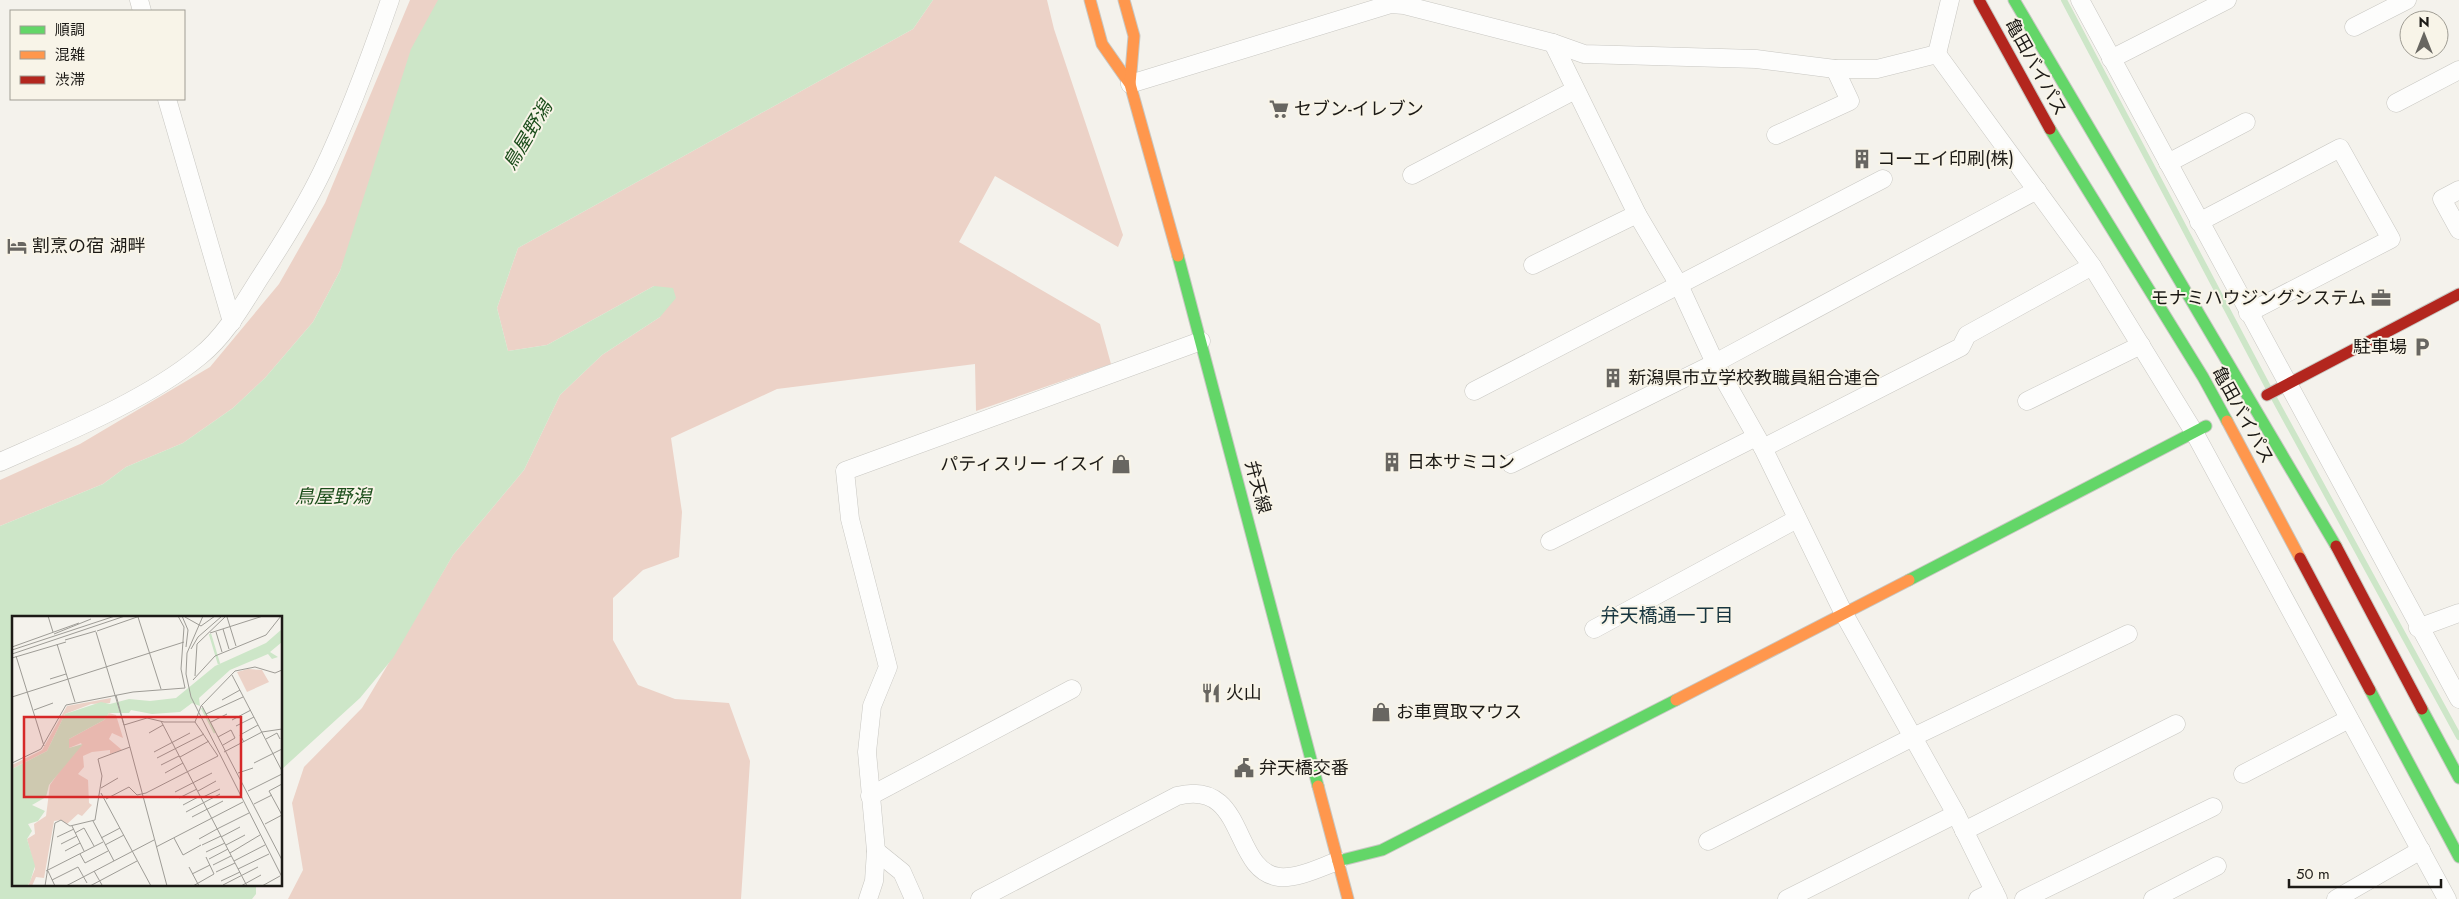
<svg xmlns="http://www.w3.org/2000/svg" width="2459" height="899" font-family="Jost,'Noto Sans JP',sans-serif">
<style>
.green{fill:#ecd2c7}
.water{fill:#cde6c8}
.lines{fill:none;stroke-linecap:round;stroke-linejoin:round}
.stream{stroke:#cde6c8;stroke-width:6}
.street-casing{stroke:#c8c7c2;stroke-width:19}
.fast-casing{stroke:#c8c7c2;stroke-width:13}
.slow-casing{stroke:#c8c7c2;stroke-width:13}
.jam-casing{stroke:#c8c7c2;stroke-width:13}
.street{stroke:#fdfdfc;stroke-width:18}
.fast{stroke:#63d668;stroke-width:11}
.slow{stroke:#ff974d;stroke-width:11}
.jam{stroke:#b3261e;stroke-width:11}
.labels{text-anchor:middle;stroke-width:4;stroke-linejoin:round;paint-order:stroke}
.street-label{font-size:18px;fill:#1c1a16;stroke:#f8f4e8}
.poi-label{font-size:18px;fill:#1c1a16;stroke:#f8f4e8;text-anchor:start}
.water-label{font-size:19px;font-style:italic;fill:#1b4d1a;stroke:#f8f4e8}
.neighbourhood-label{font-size:19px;fill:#17353f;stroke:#f8f4e8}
.inset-river{fill:none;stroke:#cde6c8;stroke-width:2.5}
.inset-road{fill:none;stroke:#9e9c96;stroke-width:1}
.view{fill:#d62828;fill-opacity:0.15;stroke:#d62828;stroke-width:2.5}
.inset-edge{fill:none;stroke:#1c1a16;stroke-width:2.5}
</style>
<rect width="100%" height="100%" fill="#f4f2ec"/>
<!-- green -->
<g class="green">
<polygon points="410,0 444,0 340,271 313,322 265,378 233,408 183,443 126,467 103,484 0,526 0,480 80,444 210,367 279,284 325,203"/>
<polygon points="933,0 1047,0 1054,29 1123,235 1118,247 995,176 959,242 1100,324 1111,364 976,411 975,364 777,389 671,438 682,512 679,557 643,570 613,598 613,640 638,685 675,699 729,703 750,761 741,899 288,899 303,870 292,803 304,767 362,708 453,555 524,470 560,395 602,355 660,317 654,286 547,345 508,351 497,308 518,248 913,29"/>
</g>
<!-- water -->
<polygon class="water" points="438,0 933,0 913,29 518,248 497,308 508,351 547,345 654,286 673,288 676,298 660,317 602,355 560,395 524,470 453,555 393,658 360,698 281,770 281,618 14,618 14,885 256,885 256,894 252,899 0,899 0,526 103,484 126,467 183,443 233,408 265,378 313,322 340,271 411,49"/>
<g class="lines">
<!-- stream -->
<g class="stream">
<polyline points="2064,0 2269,389"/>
<polyline points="2274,398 2459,737"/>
</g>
<defs>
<g id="street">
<polyline points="139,0 142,11"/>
<polyline points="2080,0 2459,699"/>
<polyline points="2354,27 2407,0"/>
<polyline points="1553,43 1637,214 1679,285 1715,363 1763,448 1844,614 1956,814 1998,899"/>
<polyline points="1937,54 2092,266 2194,432 2447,899"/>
<polyline points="1937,54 1950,0"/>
<polyline points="2111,59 2227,0"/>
<polyline points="1130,84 1391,4 1404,5 1553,43 1584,54 1756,59 1835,69 1877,69 1937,54"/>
<polyline points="167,99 232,322"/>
<polyline points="2396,103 2459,70"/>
<polyline points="1776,135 1850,101 1835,69"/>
<polyline points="2168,163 2246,122"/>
<polyline points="1412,175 1575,90"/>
<polyline points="2459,190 2442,199 2459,230"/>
<polyline points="2199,222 2340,148 2391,239 2248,313"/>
<polyline points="1533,265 1637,214"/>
<polyline points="1474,391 1883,179"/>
<polyline points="2027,401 2141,345"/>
<polyline points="1763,448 1961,347 1967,335 2092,266"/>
<path d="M 0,462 C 63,434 147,400 200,356 C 225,336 242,306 259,279 C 282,244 304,209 322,172 C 349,116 370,58 390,0"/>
<polyline points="1511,464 1715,363 2037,190"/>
<polyline points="1550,541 1756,437"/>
<polyline points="2418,628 2459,613"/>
<polyline points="1594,629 1797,519"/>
<polyline points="2243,774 2349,719"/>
<polyline points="870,796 1072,689"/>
<polyline points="1964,831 2176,724"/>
<polyline points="1708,841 1913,737 2128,634"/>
<polyline points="876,851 902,872 914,899"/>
<polyline points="868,899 874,881 876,851 867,752 872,706 888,667 850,519 845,471 1201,341"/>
<path d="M 980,899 L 1177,796 C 1247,778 1231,871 1279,877 C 1298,879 1321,867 1338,861"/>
<polyline points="1787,899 1956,814"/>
<polyline points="1978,899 1994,891"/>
<polyline points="2024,899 2213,807"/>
<polyline points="2153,899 2217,866"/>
<polyline points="2336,899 2421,850"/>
</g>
<g id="fast">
<polyline points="2014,0 2336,546"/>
<polyline points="2050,129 2203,377 2227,421"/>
<polyline points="1178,256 1318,786"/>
<polyline points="1909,580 2206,426"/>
<polyline points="2370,690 2459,857"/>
<polyline points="2422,709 2459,778"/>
<polyline points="1338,861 1382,850 1676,700"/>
</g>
<g id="slow">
<polyline points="1090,0 1102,44 1130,84 1178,256"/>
<polyline points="1124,0 1134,36 1130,84"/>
<polyline points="2227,421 2300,558"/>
<polyline points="1676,700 1909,580"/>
<polyline points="1318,786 1348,899"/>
</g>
<g id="jam">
<polyline points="1979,0 2050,129"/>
<polyline points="2267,395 2459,294"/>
<polyline points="2336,546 2422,709"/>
<polyline points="2300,558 2370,690"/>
</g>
</defs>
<!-- street casing -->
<use href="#street" class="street-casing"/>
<!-- fast casing -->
<use href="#fast" class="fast-casing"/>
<!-- slow casing -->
<use href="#slow" class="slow-casing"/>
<!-- jam casing -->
<use href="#jam" class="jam-casing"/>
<!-- street -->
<use href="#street" class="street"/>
<!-- fast -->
<use href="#fast" class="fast"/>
<!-- slow -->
<use href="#slow" class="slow"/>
<!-- jam -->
<use href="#jam" class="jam"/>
</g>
<!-- icons -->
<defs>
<symbol id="supermarket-bare" viewBox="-9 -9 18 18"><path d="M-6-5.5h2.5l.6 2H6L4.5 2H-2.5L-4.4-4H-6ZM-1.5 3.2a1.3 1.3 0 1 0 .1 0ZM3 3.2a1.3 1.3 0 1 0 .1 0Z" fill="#686661" stroke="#f8f4e8" stroke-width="2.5" paint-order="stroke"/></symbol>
<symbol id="building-bare" viewBox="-9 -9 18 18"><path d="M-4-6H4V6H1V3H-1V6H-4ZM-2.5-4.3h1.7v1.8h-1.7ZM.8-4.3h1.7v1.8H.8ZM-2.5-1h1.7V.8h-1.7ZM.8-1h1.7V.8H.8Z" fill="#686661" stroke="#f8f4e8" stroke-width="2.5" paint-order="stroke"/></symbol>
<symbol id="hotel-bare" viewBox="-9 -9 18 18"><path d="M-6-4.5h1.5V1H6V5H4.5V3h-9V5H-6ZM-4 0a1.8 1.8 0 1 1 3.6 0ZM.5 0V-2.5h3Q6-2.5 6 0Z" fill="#686661" stroke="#f8f4e8" stroke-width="2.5" paint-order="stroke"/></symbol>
<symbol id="office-bare" viewBox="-9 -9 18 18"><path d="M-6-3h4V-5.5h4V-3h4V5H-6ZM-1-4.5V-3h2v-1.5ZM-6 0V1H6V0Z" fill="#686661" stroke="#f8f4e8" stroke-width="2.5" paint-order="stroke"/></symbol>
<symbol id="parking-bare" viewBox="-9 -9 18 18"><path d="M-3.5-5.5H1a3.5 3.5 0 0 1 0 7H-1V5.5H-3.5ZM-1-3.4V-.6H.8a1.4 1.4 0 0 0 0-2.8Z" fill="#686661" stroke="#f8f4e8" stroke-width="2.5" paint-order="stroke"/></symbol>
<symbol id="shop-bare" viewBox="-9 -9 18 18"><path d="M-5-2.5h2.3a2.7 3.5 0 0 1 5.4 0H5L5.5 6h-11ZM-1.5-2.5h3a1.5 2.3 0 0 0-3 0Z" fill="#686661" stroke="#f8f4e8" stroke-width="2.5" paint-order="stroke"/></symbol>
<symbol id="restaurant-bare" viewBox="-9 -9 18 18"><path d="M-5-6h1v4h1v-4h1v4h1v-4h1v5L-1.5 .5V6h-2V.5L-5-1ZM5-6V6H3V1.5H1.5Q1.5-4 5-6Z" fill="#686661" stroke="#f8f4e8" stroke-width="2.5" paint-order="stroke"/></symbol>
<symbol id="civic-bare" viewBox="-9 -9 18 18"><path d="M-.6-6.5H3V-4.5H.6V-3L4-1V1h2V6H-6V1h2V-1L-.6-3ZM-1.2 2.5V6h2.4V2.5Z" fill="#686661" stroke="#f8f4e8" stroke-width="2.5" paint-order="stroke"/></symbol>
</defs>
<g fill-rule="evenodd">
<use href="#supermarket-bare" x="1265" y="95" width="28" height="28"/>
<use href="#building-bare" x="1848" y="145" width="28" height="28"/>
<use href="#hotel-bare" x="3" y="232" width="28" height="28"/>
<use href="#office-bare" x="2367" y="284" width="28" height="28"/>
<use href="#parking-bare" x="2408" y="333" width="28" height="28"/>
<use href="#building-bare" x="1599" y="364" width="28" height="28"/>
<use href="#building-bare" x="1378" y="448" width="28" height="28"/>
<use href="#shop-bare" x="1107" y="450" width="28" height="28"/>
<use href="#restaurant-bare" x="1197" y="679" width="28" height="28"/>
<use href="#shop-bare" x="1367" y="698" width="28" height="28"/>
<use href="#civic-bare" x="1230" y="754" width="28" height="28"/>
</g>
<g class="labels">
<!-- street labels -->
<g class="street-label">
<text transform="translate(2036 67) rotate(61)" y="6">亀田バイパス</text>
<text transform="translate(2243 415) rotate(61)" y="6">亀田バイパス</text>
<text transform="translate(1258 487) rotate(75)" y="6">弁天線</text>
</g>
<!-- poi labels -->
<g class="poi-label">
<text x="1294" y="115">セブン-イレブン</text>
<text x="1877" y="165">コーエイ印刷(株)</text>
<text x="32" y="252">割烹の宿 湖畔</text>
<text x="2366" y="304" text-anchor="end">モナミハウジングシステム</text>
<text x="2407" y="353" text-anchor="end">駐車場</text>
<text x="1628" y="384">新潟県市立学校教職員組合連合</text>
<text x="1407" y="468">日本サミコン</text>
<text x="1106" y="470" text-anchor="end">パティスリー イスイ</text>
<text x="1226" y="699">火山</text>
<text x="1396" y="718">お車買取マウス</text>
<text x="1259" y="774">弁天橋交番</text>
</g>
<!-- water labels -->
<g class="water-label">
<text transform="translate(527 135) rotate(-59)" y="7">鳥屋野潟</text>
<text x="333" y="503">鳥屋野潟</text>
</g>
<!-- neighbourhood labels -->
<g class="neighbourhood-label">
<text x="1667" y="622">弁天橋通一丁目</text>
</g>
</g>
<!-- overview -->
<g transform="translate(12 616)">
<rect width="270" height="270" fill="#f4f2ec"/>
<path d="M 236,53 L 250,54 L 257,66 L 235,76 L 225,56 ZM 99,82 L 98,87 L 79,88 L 53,98 L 35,135 L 0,153 L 0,149 L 30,134 L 55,90 ZM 97,97 L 104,99 L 111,122 L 100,117 L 97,123 L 110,134 L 98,138 L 98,134 L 80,136 L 71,140 L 72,151 L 66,158 L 76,164 L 77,187 L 80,189 L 70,200 L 66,198 L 55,208 L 49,204 L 42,205 L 32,262 L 24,261 L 20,270 L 16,270 L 23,253 L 15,223 L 23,218 L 22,208 L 34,200 L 38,169 L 61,136 L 70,129 L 69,127 L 57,132 L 57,123 L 92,104 Z" fill="#ecd2c7"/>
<path d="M 270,13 L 270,26 L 258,36 L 266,41 L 260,43 L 256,38 L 218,54 L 187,82 L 188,90 L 180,87 L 168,96 L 140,98 L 119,94 L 117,97 L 97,97 L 92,104 L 57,123 L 57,132 L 71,128 L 37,169 L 34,181 L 20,189 L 33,195 L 26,205 L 16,208 L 20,215 L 15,223 L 23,250 L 18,266 L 15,270 L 0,270 L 0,153 L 35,135 L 53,98 L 89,86 L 98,88 L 117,83 L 138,85 L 164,82 L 203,50 L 254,27 Z" fill="#cde6c8"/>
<path class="inset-river" d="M 198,18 L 207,48M 190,92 L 203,117"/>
<path class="inset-road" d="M 36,0 L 41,16M 170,0 L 176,14 L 174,31M 191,0 L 175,37 L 174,58 L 179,81 L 270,261M 126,1 L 149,73M 173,1 L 189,10 L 203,0M 215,1 L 224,30M 211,13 L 217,33M 85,15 L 128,0M 84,16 L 112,109M 204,16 L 210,36M 198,17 L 251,0M 42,18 L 79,3M 53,24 L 84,15M 45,28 L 63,86M 0,31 L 67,7M 179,33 L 186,21 L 210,0M 0,34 L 103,0M 0,38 L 113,0M 4,40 L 32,130M 0,42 L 54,26M 220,59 L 270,155M 183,60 L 185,28 L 214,0M 38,63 L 54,58M 181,64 L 203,40 L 254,19 L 269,0M 104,79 L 155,270M 0,81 L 172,26M 210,84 L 228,74M 190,90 L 270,244M 22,94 L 41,87M 194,98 L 231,81M 220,104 L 239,94M 149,105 L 235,270M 183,106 L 206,140M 183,106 L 189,90 L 223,55 L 243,51 L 263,57 L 270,54M 199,106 L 215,98M 112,109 L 135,102 L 152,106 L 183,106M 224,110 L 242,101M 137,117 L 151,109M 206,121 L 219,114 L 223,122 L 211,129M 254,123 L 265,117 L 268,123M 232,126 L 228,119 L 246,109M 142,136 L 178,117M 212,136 L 250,116 L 270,113M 168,141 L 197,125M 145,142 L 192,118M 0,147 L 29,133 L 54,89 L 121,76 L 173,72 L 169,53 L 172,11 L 166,0M 242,147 L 270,133M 149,149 L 167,140M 153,157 L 171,147M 226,157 L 241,152M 89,172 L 106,162M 186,175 L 204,165M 236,175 L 270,158M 163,176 L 200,157M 89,177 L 139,270M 167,182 L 185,173M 189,182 L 208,173M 94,183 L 117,171 L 125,179 L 134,177 L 206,140M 242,188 L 260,179M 171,189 L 188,180M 174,196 L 208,178M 180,201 L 211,185M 81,205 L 102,245M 253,208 L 270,199 L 257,175 L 270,168M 60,210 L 72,235M 205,213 L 237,197M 63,217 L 72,212 L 82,230M 45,221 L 62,213M 209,221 L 228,211M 89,222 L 108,212M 162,222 L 171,239 L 189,229M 187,223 L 205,213M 49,228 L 65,220M 93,229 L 112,219M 190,229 L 209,220M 214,229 L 233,219M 144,231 L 231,186M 53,235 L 68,227M 194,236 L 213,227M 218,237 L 248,219M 68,238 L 73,247 L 96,235M 197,243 L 216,233M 222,245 L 253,229M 201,249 L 219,240M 177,251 L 187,270M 226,253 L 257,238M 34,255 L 91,226M 36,255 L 43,270M 82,255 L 90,269M 204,256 L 223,247M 180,258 L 198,249M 40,264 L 66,251 L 75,267M 209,265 L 228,256M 211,269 L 246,251M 33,270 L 43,207 L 49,204 L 58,210 L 83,204 L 90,160 L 86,143 L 118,131M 54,270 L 142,224M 78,270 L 125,245M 181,270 L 202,258 L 194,241M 229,270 L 249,259M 250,270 L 268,260"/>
<path class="view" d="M 12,101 L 229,101 L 229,181 L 12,181 Z"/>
<rect width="270" height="270" class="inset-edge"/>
</g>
<!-- legend -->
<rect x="10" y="10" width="175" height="90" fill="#f8f4e8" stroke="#a09d94"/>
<rect x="20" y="26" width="25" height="8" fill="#63d668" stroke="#a09d94"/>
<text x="55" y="35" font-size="15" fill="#1c1a16">順調</text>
<rect x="20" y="51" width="25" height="8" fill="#ff974d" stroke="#a09d94"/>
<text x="55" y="60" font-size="15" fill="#1c1a16">混雑</text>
<rect x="20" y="76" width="25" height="8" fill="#b3261e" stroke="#a09d94"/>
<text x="55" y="85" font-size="15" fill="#1c1a16">渋滞</text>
<!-- north arrow -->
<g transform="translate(2424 35)"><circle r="24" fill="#f8f4e8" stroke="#a09d94"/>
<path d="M0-4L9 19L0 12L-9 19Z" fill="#686661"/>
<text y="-8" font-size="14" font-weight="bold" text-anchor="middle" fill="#1c1a16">N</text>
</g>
<!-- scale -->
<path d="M2289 879v8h152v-8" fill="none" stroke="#1c1a16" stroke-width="2.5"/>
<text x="2296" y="879" font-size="15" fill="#1c1a16" stroke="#f8f4e8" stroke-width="4" paint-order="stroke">50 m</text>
</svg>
